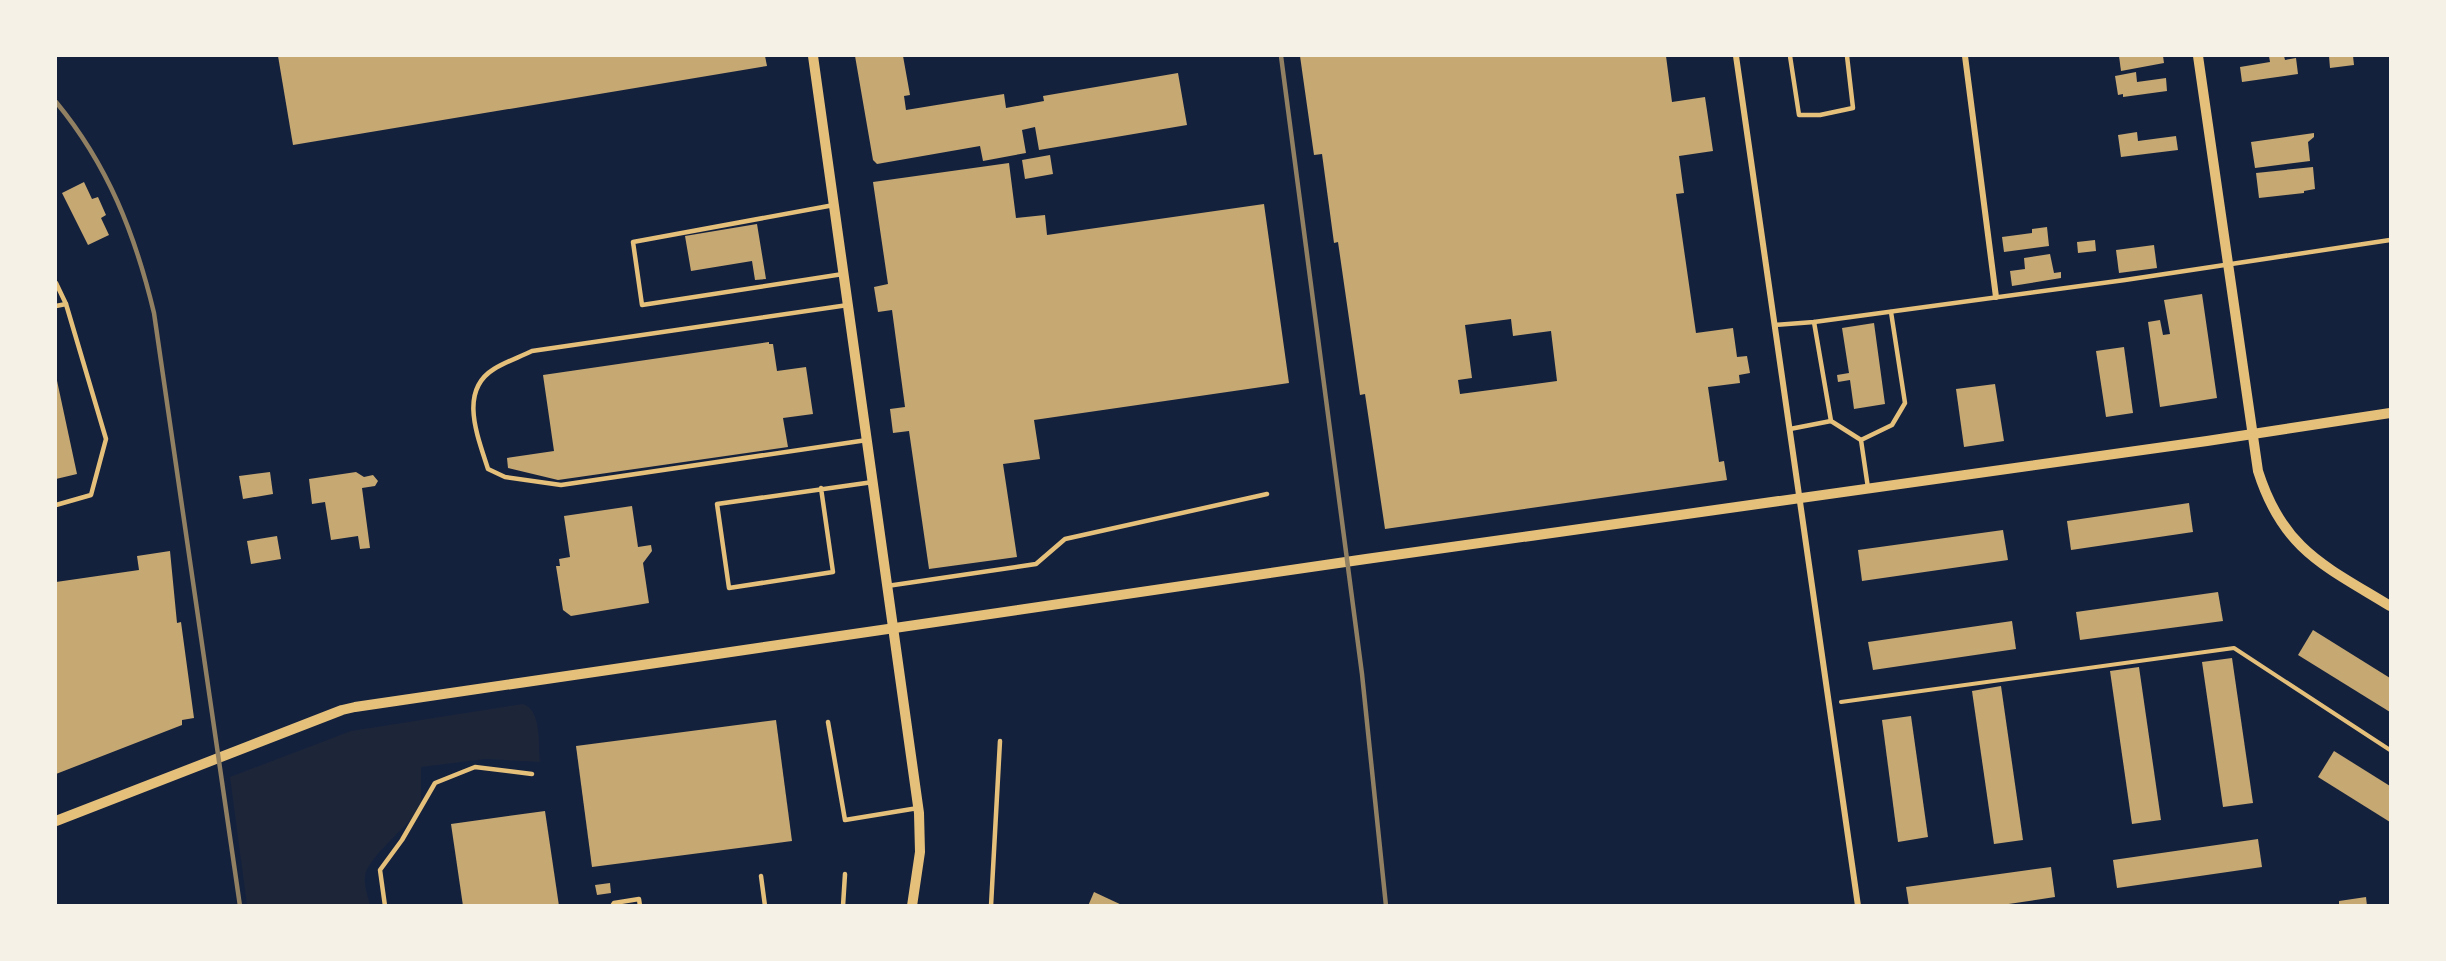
<svg xmlns="http://www.w3.org/2000/svg" width="2446" height="961" font-family="Montserrat,sans-serif">
<style>
.green{fill:#1d2539}
.building{fill:#c6a872;fill-rule:evenodd}
.lines{fill:none;stroke-linecap:round;stroke-linejoin:round}
.path{stroke:#e5c07b;stroke-width:4}
.service{stroke:#e5c07b;stroke-width:4.5}
.minor{stroke:#e5c07b;stroke-width:6}
.tertiary{stroke:#e5c07b;stroke-width:10}
.rail{stroke:#918062;stroke-width:4.5}
</style>
<rect width="100%" height="100%" fill="#14213d"/>
<!-- green -->
<path class="green" d="M 523,704 C 542,710 538,745 540,762 L 486,759 L 421,767 L 421,798 L 423,803 C 413,824 366,857 365,877 C 364,886 368,897 370,905 L 247,905 L 230,777 L 351,731 Z"/>
<!-- building -->
<g class="building">
<polygon points="278,56 765,56 767,66 293,145"/>
<polygon points="855,56 903,56 910,95 904,96 906,110 1004,94 1006,108 1044,101 1043,96 1178,73 1187,125 1039,150 1035,127 1022,130 1026,153 983,161 980,146 877,164 873,160"/>
<path d="M 1300,56 L 1666,56 L 1672,102 L 1705,97 L 1713,151 L 1679,156 L 1684,193 L 1676,194 L 1696,333 L 1733,328 L 1737,357 L 1747,356 L 1750,373 L 1739,375 L 1740,383 L 1708,387 L 1719,462 L 1724,461 L 1727,480 L 1385,529 L 1365,394 L 1360,395 L 1338,242 L 1334,243 L 1322,154 L 1314,155 ZM 1511,319 L 1513,336 L 1551,331 L 1557,381 L 1460,394 L 1458,380 L 1472,378 L 1465,325 Z"/>
<polygon points="2119,56 2163,56 2164,63 2121,71"/>
<polygon points="2269,56 2284,56 2285,60 2296,58 2298,74 2242,82 2240,67 2270,62"/>
<polygon points="2329,56 2353,56 2354,65 2330,68"/>
<polygon points="2136,72 2137,82 2166,78 2167,91 2123,97 2123,94 2118,95 2115,76"/>
<polygon points="2137,132 2138,141 2176,136 2178,150 2121,157 2118,135"/>
<polygon points="2314,133 2314,137 2308,142 2310,161 2255,168 2251,142"/>
<polygon points="1050,155 1053,174 1025,179 1022,160"/>
<polygon points="1009,163 1016,218 1045,215 1047,235 1264,204 1289,383 1034,420 1040,459 1003,464 1017,557 929,569 909,431 893,433 890,409 905,407 892,310 878,312 874,287 888,284 873,182"/>
<polygon points="2313,167 2315,189 2304,191 2304,193 2259,198 2256,173"/>
<polygon points="84,182 92,199 98,197 106,215 101,218 109,235 88,245 62,193"/>
<polygon points="757,224 766,279 755,280 752,261 691,271 685,236"/>
<polygon points="2047,227 2049,246 2004,252 2002,237 2032,233 2032,229"/>
<polygon points="2095,240 2096,251 2078,253 2077,242"/>
<polygon points="2154,245 2157,268 2119,273 2116,250"/>
<polygon points="2050,254 2054,273 2061,272 2061,278 2012,286 2010,271 2025,269 2024,258"/>
<polygon points="2202,294 2217,398 2160,407 2148,322 2160,320 2163,335 2170,334 2164,300"/>
<polygon points="1874,323 1885,404 1854,409 1850,380 1838,382 1837,375 1849,373 1842,328"/>
<polygon points="769,342 769,344 773,344 777,371 806,367 813,414 783,418 788,447 558,480 508,468 507,458 554,451 543,375"/>
<polygon points="2124,347 2133,413 2106,417 2096,351"/>
<polygon points="56,376 77,474 56,479"/>
<polygon points="1995,384 2004,441 1964,447 1956,389"/>
<polygon points="270,472 273,494 243,499 239,476"/>
<polygon points="356,472 364,477 373,475 378,481 375,486 362,488 370,548 360,549 358,536 331,540 325,502 312,504 309,479"/>
<polygon points="2189,503 2193,532 2071,550 2067,521"/>
<polygon points="632,506 638,547 651,545 652,551 643,563 649,603 571,616 563,610 556,566 560,566 559,559 570,557 564,516"/>
<polygon points="2003,530 2008,560 1862,581 1858,550"/>
<polygon points="277,536 281,559 251,564 247,541"/>
<polygon points="170,551 177,623 181,622 194,718 182,720 182,725 56,774 56,582 139,570 137,556"/>
<polygon points="2218,592 2223,621 2080,640 2076,612"/>
<polygon points="2012,621 2016,649 1873,670 1868,642"/>
<polygon points="2313,630 2390,678 2390,712 2298,655"/>
<polygon points="2232,658 2253,803 2223,807 2202,662"/>
<polygon points="2139,667 2161,820 2132,824 2110,671"/>
<polygon points="2001,686 2023,840 1994,844 1972,691"/>
<polygon points="1911,716 1928,837 1898,842 1882,720"/>
<polygon points="776,720 792,841 592,867 576,746"/>
<polygon points="2334,751 2390,786 2390,822 2318,777"/>
<polygon points="545,811 559,906 463,906 451,824"/>
<polygon points="2258,839 2262,867 2117,888 2113,860"/>
<polygon points="2051,867 2055,897 1995,906 1909,906 1906,887"/>
<polygon points="610,883 611,893 597,895 595,885"/>
<polygon points="1094,892 1124,906 1088,906"/>
<polygon points="2366,897 2367,906 2339,906 2339,901"/>
</g>
<g class="lines">
<!-- path -->
<polyline class="path" points="1841,702 2234,648 2390,750"/>
<!-- service -->
<g class="service">
<polyline points="1790,56 1799,115 1820,115 1853,108 1847,56"/>
<polyline points="834,205 633,242 642,305 843,274"/>
<polyline points="56,283 66,304 106,439 91,495 56,505"/>
<path d="M 848,305 L 532,351 C 520,357 505,362 494,369 C 458,391 478,437 488,469 L 505,477 L 561,485 L 867,440"/>
<polyline points="56,306 66,304"/>
<polyline points="1814,322 1831,421 1861,440"/>
<polyline points="1775,325 1814,322 2125,280 2390,240"/>
<polyline points="1790,429 1831,421"/>
<polyline points="821,488 833,572 729,588 717,504 873,482"/>
<polyline points="1868,488 1861,440 1892,425 1905,403 1891,312"/>
<polyline points="887,586 1036,564 1065,539 1267,494"/>
<polyline points="828,722 845,820 918,808"/>
<polyline points="761,876 765,906"/>
<polyline points="385,906 380,870 402,840 435,783 475,767 532,774"/>
<polyline points="612,906 614,903 639,899 640,906"/>
<polyline points="843,906 845,874"/>
<polyline points="991,906 1000,741"/>
</g>
<!-- minor -->
<g class="minor">
<polyline points="1736,56 1858,906"/>
<polyline points="1965,56 1996,297"/>
</g>
<!-- tertiary -->
<g class="tertiary">
<polyline points="813,56 919,813 920,852 912,906"/>
<path d="M 2198,56 L 2258,471 C 2283,550 2325,566 2390,606"/>
<polyline points="56,821 342,710 355,707 1366,559 2207,441 2390,413"/>
</g>
<!-- rail -->
<g class="rail">
<polyline points="1281,56 1362,674 1386,906"/>
<path d="M 56,102 C 108,165 135,234 154,313 L 240,906"/>
</g>
</g>
<!-- border -->
<rect width="2446" height="961" fill="none" stroke="#f6f1e7" stroke-width="114"/>
</svg>
